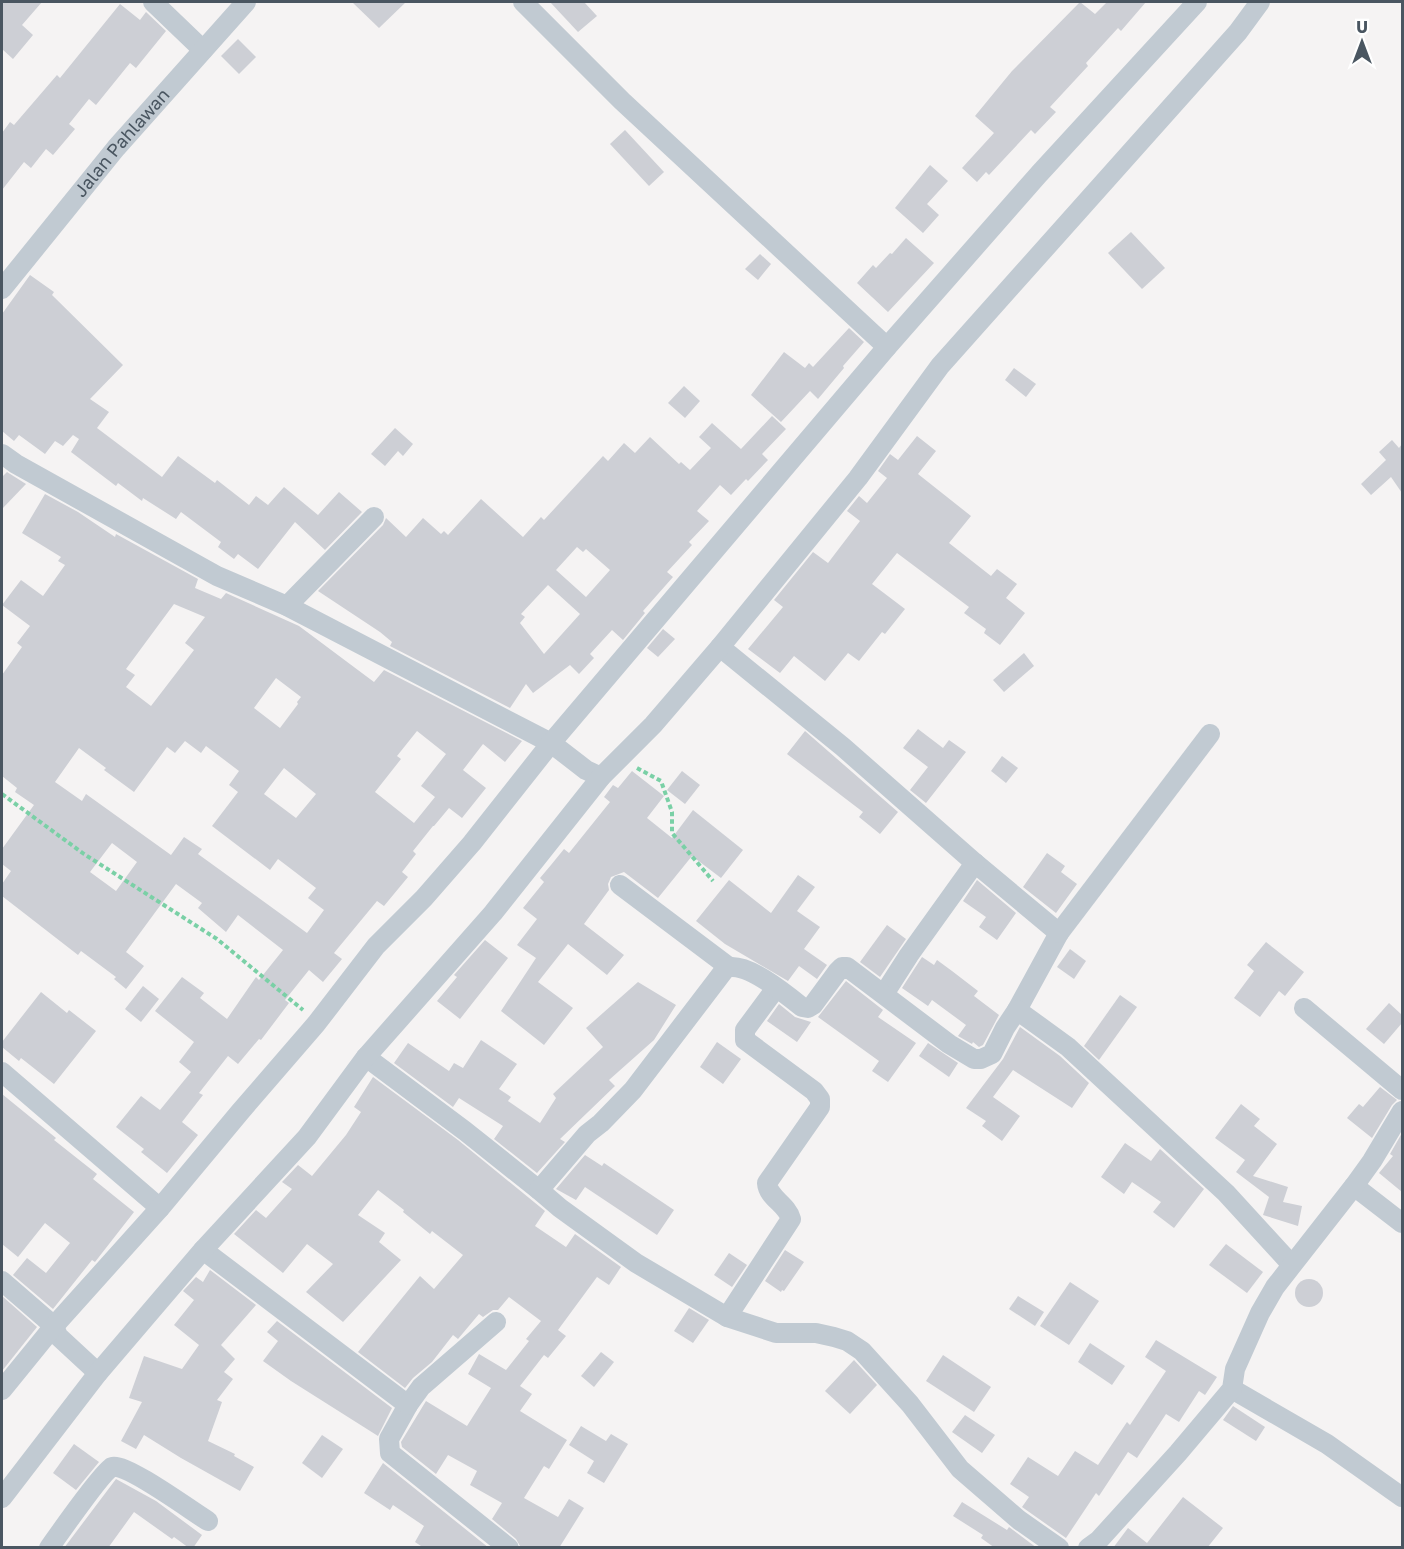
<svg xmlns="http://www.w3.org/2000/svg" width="1404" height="1549" font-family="'Golos Text',sans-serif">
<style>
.building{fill:#cdcfd5;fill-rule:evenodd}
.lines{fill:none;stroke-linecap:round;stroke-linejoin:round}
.path{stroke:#7ad0a6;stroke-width:4;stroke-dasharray:4.5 3;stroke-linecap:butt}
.minor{stroke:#c1cad2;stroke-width:20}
.labels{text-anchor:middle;stroke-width:6;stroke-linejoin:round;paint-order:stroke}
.street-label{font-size:18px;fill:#4a5661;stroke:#fff}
</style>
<rect width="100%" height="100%" fill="#f5f3f3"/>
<!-- building -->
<g class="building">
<polygon points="2,2 42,2 22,25 33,35 13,59 2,49"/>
<polygon points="352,2 406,2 379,28"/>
<polygon points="550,2 584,2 597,16 578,32"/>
<polygon points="1080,2 1095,14 1107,2 1146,2 1121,31 1118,28 1086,63 1088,66 1050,107 1056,112 1035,134 1031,130 989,175 986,172 977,182 962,168 994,133 975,116 1012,71"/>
<polygon points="120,4 140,20 146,12 166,31 136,68 130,63 96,105 89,99 69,124 75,129 53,155 46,149 31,168 24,162 2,190 2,133 10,122 14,125 57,75 60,78"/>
<polygon points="238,39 256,57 239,74 221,56"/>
<polygon points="625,130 664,172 649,186 610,144"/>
<polygon points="930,165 948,181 927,204 939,215 923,233 895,208"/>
<polygon points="1131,232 1165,268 1142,289 1108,253"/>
<polygon points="906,238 934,263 888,312 857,283 873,265 876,268 890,253 892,254"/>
<polygon points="760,254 771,264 758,280 745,269"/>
<polygon points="30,275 54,292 52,295 123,365 90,399 109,412 97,428 162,477 178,456 215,483 217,480 249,505 256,496 268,505 284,487 318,515 339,492 362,512 325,550 295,522 258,569 238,554 234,559 218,547 221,542 181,512 176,519 143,498 142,501 118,483 116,486 71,452 79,439 73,435 63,446 55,441 45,454 19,435 14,441 2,431 2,314"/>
<polygon points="849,328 864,342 843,366 844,368 818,399 810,391 781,422 751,395 784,352 805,368 809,363 813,367"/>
<polygon points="1014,368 1036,384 1026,397 1005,380"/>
<polygon points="684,386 700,401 685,418 668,403"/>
<path d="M 772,416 L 786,429 L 762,454 L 768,460 L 748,481 L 746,479 L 731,495 L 720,485 L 697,511 L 709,521 L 689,542 L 692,545 L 667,572 L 673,577 L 643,611 L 645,613 L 623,640 L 612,630 L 590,654 L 594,658 L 579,674 L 570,665 L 533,693 L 526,684 L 510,708 L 390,646 L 392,642 L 380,632 L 318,591 L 383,525 L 386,518 L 406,537 L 423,518 L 441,534 L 444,531 L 448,535 L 481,499 L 523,537 L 541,517 L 544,520 L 603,456 L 608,461 L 624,443 L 635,453 L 650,437 L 679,464 L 681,462 L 690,470 L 711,448 L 699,437 L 712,423 L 741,449 ZM 577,547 L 583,552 L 586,549 L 610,570 L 586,597 L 556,570 ZM 548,585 L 580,614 L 544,654 L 520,623 L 525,617 L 521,614 Z"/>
<polygon points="395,428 413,444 403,456 398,451 385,466 371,454"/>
<polygon points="917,436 936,451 918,474 971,516 949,543 991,576 997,569 1017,584 1006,598 1025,613 1000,645 984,633 986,629 964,613 969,607 897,553 872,584 905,609 885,634 882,632 859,661 848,653 825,681 794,656 780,673 748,649 783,607 774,600 813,552 828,563 860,521 847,511 859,496 867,503 887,478 878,471 890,454 898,460"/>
<polygon points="1392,440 1399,448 1402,444 1402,493 1391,477 1371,495 1361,484 1386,460 1379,452"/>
<polygon points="7,472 26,484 2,509 2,477"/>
<path d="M 45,494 L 78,512 L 115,537 L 116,534 L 198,579 L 195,588 L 221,599 L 226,593 L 299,626 L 374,682 L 384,670 L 522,741 L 505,762 L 483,744 L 463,770 L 486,788 L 462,818 L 449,808 L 434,826 L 433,826 L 413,851 L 416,854 L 402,872 L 408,877 L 384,906 L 377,901 L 334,953 L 342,959 L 323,982 L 309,970 L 285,1000 L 289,1003 L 261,1040 L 259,1039 L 238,1064 L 228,1056 L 199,1093 L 203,1095 L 182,1122 L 198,1135 L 167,1173 L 141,1152 L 144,1149 L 116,1127 L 141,1096 L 160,1110 L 191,1072 L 179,1062 L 194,1042 L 155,1011 L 182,977 L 204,993 L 200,998 L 227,1019 L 256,977 L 259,980 L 283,950 L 238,915 L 226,932 L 198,908 L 202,903 L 176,884 L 126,952 L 144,966 L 126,989 L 114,979 L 116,977 L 81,951 L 78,955 L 2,896 L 2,884 L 11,871 L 2,864 L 2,849 L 34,805 L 15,792 L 17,788 L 2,776 L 2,675 L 22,647 L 17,643 L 30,626 L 2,605 L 21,580 L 43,596 L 65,565 L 58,561 L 61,557 L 22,533 ZM 174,604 L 205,617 L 185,643 L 194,650 L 151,706 L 126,687 L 135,675 L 126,669 ZM 276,678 L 301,697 L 297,702 L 298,704 L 280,728 L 254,708 ZM 417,731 L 446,754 L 421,786 L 435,797 L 414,823 L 375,792 L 401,759 L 397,756 ZM 185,741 L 201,753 L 206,746 L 239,771 L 229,785 L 238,792 L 212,826 L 270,870 L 278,859 L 316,888 L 308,898 L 324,910 L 307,933 L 198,854 L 202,849 L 184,837 L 171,855 L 86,794 L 82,801 L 55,782 L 79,748 L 106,768 L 104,770 L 134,792 L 167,747 L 175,753 ZM 284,768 L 316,794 L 296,818 L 264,794 ZM 112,843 L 137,862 L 116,891 L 90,872 Z"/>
<polygon points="663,629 675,639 658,657 647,648"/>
<polygon points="1024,653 1034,666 1004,692 993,680"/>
<polygon points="918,729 943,748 949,740 966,752 926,803 910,790 928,767 903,748"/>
<polygon points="805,731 898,812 880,834 859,817 863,812 787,754"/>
<polygon points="1002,756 1018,768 1006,783 991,771"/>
<polygon points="632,771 664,796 647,818 672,838 693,810 743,850 721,878 692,856 658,898 624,872 611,877 608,884 609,890 584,924 624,955 607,975 568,944 538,982 573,1008 544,1045 501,1011 536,958 517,945 537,919 523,908 544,882 540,878 551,865 564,849 569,853 610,802 604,797 613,785 618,788"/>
<polygon points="682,771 700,785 685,804 667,790"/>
<polygon points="1047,853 1065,866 1061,872 1077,884 1056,913 1023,887"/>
<polygon points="798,875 815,887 797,911 820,927 804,949 827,965 817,979 799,966 788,981 725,944 696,921 729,880 771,913"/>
<polygon points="977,880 1016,913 997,940 979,927 986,917 963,901"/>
<polygon points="887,925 906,939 880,977 860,962"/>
<polygon points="485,940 508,958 460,1019 437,1001 457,977 454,975"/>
<polygon points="1266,942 1304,972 1285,996 1279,991 1260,1017 1234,998 1254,971 1247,965"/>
<polygon points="1070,949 1086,961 1074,979 1057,967"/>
<polygon points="922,957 934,965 937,960 952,971 978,991 974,996 999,1015 983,1045 979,1047 973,1042 972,1044 958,1036 966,1025 932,1000 928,1006 902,988"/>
<polygon points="846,981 883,1010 878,1017 916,1043 888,1082 872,1071 879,1061 818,1017"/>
<polygon points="638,982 676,1005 654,1040 609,1080 615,1086 560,1139 565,1142 537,1173 494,1139 503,1126 459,1098 453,1107 394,1063 408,1043 449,1071 454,1063 463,1068 481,1040 517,1064 499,1089 511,1097 508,1101 540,1123 556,1098 553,1094 603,1047 586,1028"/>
<polygon points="143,986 159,999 141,1022 125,1009"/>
<polygon points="41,992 67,1013 69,1010 96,1031 54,1084 21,1058 19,1061 2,1047 2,1042"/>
<polygon points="1120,995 1137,1007 1099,1060 1084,1046"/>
<polygon points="1389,1003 1402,1015 1402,1023 1384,1044 1366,1029"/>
<polygon points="779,1004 795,1017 811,1022 797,1042 767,1021"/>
<polygon points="1020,1027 1060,1056 1089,1083 1072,1108 1013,1070 993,1097 1020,1116 1002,1141 982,1126 986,1121 966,1108 1003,1059"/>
<polygon points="717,1042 741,1059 723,1084 700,1067"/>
<polygon points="928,1043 958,1063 949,1077 919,1056"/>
<polygon points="373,1077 458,1140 545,1211 535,1226 566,1247 575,1234 621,1267 609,1285 597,1277 558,1330 566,1336 548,1358 544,1355 520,1386 532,1394 520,1411 567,1440 549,1469 544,1466 524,1498 558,1517 569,1499 584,1508 559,1548 521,1548 516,1539 492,1519 502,1503 470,1485 477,1471 448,1455 436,1474 402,1447 401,1442 426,1401 467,1426 491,1388 468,1374 479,1354 506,1370 529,1341 526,1339 541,1321 509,1297 498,1310 493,1310 483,1317 479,1314 458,1339 453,1335 432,1362 413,1378 405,1388 358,1352 420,1276 434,1289 463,1255 432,1231 430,1234 403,1212 404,1210 378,1190 358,1215 385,1233 379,1242 401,1260 343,1322 306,1292 333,1264 307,1244 283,1273 234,1234 256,1210 266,1218 292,1189 282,1182 298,1165 312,1176 346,1135 361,1112 354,1107"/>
<polygon points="1380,1087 1397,1100 1392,1105 1372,1138 1347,1118 1359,1104 1363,1107"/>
<polygon points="2,1094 56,1138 54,1140 97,1174 93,1179 134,1212 95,1262 92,1260 53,1309 13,1275 27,1258 46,1273 70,1243 45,1223 18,1257 2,1244"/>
<polygon points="1241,1104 1260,1119 1254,1126 1277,1144 1253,1176 1288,1187 1283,1202 1302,1206 1298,1226 1263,1215 1269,1197 1236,1172 1245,1160 1215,1138"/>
<polygon points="1402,1133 1402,1192 1379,1173 1393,1156 1390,1154"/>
<polygon points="1125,1143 1151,1161 1160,1149 1204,1189 1174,1228 1153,1212 1161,1202 1132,1182 1124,1194 1101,1177"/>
<polygon points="585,1155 602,1166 604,1163 674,1210 657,1235 585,1187 576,1200 556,1189"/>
<polygon points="1226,1244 1263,1272 1247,1293 1209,1265"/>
<polygon points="785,1250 804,1262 784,1291 782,1290 781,1292 765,1281"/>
<polygon points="729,1253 747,1265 732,1287 714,1275"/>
<polygon points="210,1270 256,1305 221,1345 235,1359 224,1372 233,1379 217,1400 222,1402 208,1441 235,1454 234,1456 254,1467 240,1491 181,1458 144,1435 136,1449 121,1441 142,1402 129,1398 144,1356 182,1369 199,1345 174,1325 194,1300 183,1291 196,1277 203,1282"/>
<circle cx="1309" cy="1293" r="14"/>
<polygon points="1070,1282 1099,1301 1069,1345 1040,1326"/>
<polygon points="2,1296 37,1327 2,1371"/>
<polygon points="1018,1296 1044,1312 1035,1326 1009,1309"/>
<polygon points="689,1308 709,1320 693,1343 674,1331"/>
<polygon points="277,1321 392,1408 378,1436 291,1381 263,1361 278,1341 267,1332"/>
<polygon points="1156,1340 1217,1377 1205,1395 1199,1391 1179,1422 1166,1414 1137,1458 1128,1452 1099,1496 1096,1493 1066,1538 1022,1507 1029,1497 1010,1484 1028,1457 1058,1476 1075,1451 1098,1465 1127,1422 1130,1425 1166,1371 1145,1357"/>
<polygon points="1090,1343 1125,1366 1112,1385 1078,1362"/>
<polygon points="601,1352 614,1362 594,1387 581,1376"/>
<polygon points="943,1355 991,1387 974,1412 926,1381"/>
<polygon points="854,1360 877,1385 850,1414 825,1391"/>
<polygon points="1233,1406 1265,1427 1256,1441 1223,1420"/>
<polygon points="965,1415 995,1435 982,1453 952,1432"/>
<polygon points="581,1426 606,1441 611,1434 628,1444 604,1483 587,1473 594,1461 569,1445"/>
<polygon points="322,1435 343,1449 322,1478 302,1463"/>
<polygon points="74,1444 99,1462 76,1490 53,1473"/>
<polygon points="383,1463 489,1548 424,1548 415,1542 424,1526 393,1505 390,1510 364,1493"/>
<polygon points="116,1479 156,1501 202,1535 193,1548 189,1548 174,1537 172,1539 134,1512 108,1548 64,1548"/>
<polygon points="1183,1497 1223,1528 1207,1548 1113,1548 1128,1528 1147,1543"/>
<polygon points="962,1502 1007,1530 1009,1527 1037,1548 995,1548 981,1538 983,1535 953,1516"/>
</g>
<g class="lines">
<!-- path -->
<g class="path">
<polyline points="637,768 661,781 672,812 672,833 713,881"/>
<polyline points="2,794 84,854 217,939 303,1010"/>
</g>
<!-- minor -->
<g class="minor">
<polyline points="153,2 203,50"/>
<polyline points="523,2 622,101 887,347"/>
<path id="s1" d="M 2,289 L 116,148 L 246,2"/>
<polyline points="2,454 16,464 217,576 287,606 551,743 586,770 601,777"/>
<polyline points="287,606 374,517"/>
<polyline points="720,647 843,747 975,863 1059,933 1017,1010"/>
<polyline points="620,885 729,967"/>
<polyline points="1059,933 1210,734"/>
<polyline points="884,994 909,955 975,863"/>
<polyline points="1304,1008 1402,1090"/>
<polyline points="366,1057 465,1131 539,1190"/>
<polyline points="2,1072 160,1208"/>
<polyline points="1354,1186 1402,1223"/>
<polyline points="203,1250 408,1405 389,1439 390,1453 509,1548"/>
<polyline points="2,1281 54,1326 58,1336 98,1373"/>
<path d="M 727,1317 L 791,1219 C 787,1204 768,1198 767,1183 L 820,1107 L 820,1099 L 814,1091 L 745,1040 L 745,1030 L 776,988"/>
<polyline points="1232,1389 1327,1444 1402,1497"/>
<polyline points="2,1390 54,1326 160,1208 240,1112 316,1024 376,946 424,898 472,843 551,743 887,347 1039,174 1197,2"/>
<polyline points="408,1405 421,1387 496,1322"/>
<polyline points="2,1498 98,1373 203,1250 307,1137 366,1057 493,913 601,777 653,725 720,647 858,478 940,366 1238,32 1260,2"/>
<path d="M 49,1548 C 59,1534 102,1472 112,1467 C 125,1462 193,1512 208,1521"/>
<path d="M 1059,1548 L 1019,1520 L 960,1469 L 910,1404 L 862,1351 L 847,1341 L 834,1337 L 816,1333 L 776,1333 L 727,1317 L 636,1263 L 560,1208 L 539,1190 L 587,1134 L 601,1123 L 633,1090 L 726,968 C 746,961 786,994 802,1007 L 808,1008 L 813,1005 L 838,971 L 842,967 L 847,967 L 949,1044 L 974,1059 L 981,1059 L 992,1054 L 1005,1028 L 1017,1010 L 1068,1047 L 1226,1193 L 1291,1264"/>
<polyline points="1088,1548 1099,1540 1178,1453 1232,1389 1235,1369 1260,1313 1275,1287 1354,1186 1372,1161 1402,1111"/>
</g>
</g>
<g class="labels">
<!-- street labels -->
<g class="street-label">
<text dy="6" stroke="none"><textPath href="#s1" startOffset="189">Jalan Pahlawan</textPath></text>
</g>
</g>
<!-- border -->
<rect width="1404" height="1549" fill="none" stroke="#4a5661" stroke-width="6"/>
<!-- north arrow -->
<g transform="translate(1362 42)" stroke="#ffffff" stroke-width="4.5" paint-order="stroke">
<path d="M0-4.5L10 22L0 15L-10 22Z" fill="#4a5661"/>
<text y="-9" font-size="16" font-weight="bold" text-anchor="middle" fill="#4a5661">U</text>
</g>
</svg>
